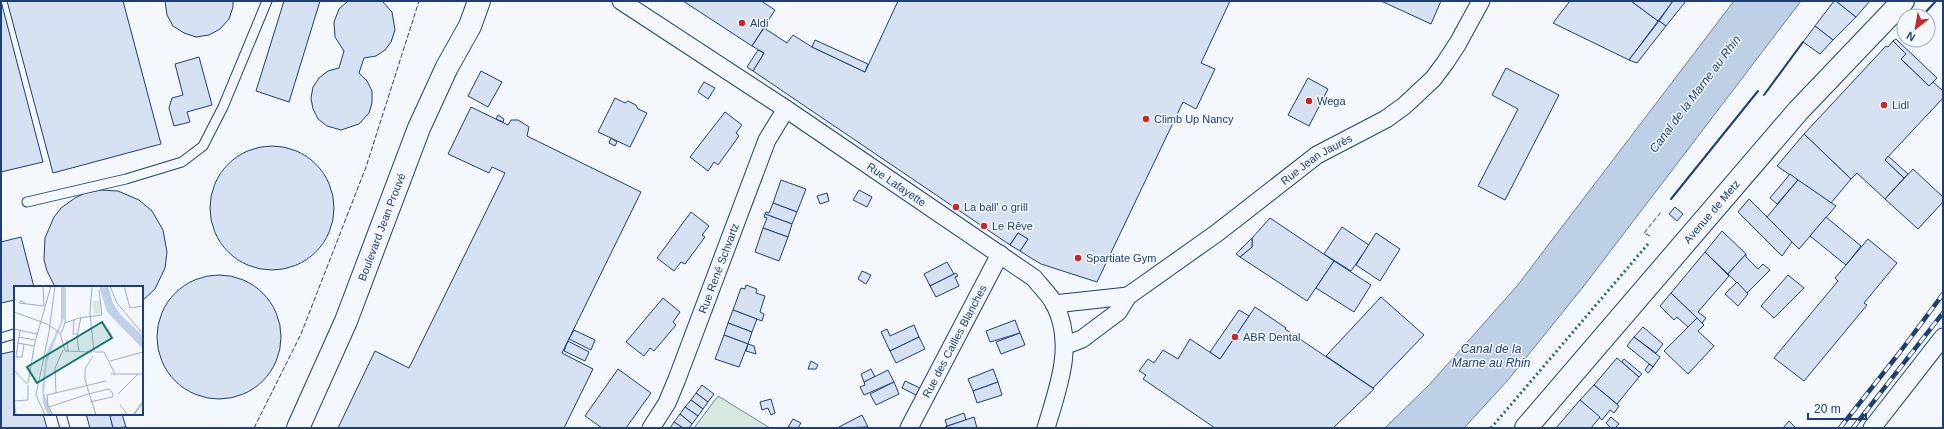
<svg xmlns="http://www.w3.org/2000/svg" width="1944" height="429" font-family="Helvetica,sans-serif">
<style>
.green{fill:#d7e8df;stroke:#687fa3}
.water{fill:#bed0e5;stroke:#687fa3}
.building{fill:#d5e0f0;stroke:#1d3f73}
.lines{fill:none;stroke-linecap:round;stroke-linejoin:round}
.lane-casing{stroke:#1d3f73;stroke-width:11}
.street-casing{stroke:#1d3f73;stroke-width:19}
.secondary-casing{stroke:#1d3f73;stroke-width:24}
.lane{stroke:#f4f7fb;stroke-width:9}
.street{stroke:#f4f7fb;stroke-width:17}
.secondary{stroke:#f4f7fb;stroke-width:22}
.rail-casing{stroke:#1d3f73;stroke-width:4.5}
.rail{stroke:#f4f7fb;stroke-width:3;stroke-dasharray:9;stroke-linecap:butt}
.hedge{stroke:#2c6c60;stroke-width:3;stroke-dasharray:2 3;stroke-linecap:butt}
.fence{stroke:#1d3f73;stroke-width:1;stroke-dasharray:5 2;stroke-linecap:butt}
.wall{stroke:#1d3f73;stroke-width:2}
.poi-dot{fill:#c62828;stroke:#f4f7fb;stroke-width:1.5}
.labels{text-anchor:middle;stroke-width:3;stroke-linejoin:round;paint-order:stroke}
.poi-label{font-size:11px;fill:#1d3f73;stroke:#f4f7fb;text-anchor:start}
.street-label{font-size:11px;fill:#1d3f73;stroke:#f4f7fb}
.water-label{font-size:12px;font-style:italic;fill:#1d3f73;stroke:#f4f7fb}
.inset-road{fill:none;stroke:#9eadc5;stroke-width:1}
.view{fill:#0f766e;fill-opacity:0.15;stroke:#0f766e;stroke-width:2}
.inset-edge{fill:none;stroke:#1d3f73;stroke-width:2}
</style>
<rect width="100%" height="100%" fill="#f4f7fb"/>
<!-- green -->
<polygon class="green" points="718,396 770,428 694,428"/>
<!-- water -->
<polygon class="water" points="1734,1 1801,1 1583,287 1508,380 1464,428 1385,428 1430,384 1517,286"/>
<!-- building -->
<g class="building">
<polygon points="1,1 43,162 1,172"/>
<polygon points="7,1 123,1 161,144 53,173"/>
<polygon points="165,1 233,1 233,7 229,19 220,29 209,35 196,37 184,33 173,26 167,15"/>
<polygon points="284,1 320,1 289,102 256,91"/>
<polygon points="348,1 382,1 392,12 395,30 391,42 385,50 376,56 364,58 359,73 367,81 372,91 372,103 369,113 359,124 341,130 327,126 318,119 313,109 311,98 313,87 319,78 328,71 339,68 344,51 335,37 334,22 339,9"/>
<polygon points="683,1 761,1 775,10 752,46"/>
<polygon points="1230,1 1201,63 1215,69 1196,109 1183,102 1097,282 1041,264 1031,258 1020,251 1028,239 1018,233 1010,245 753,71 764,53 752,46 764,28 787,43 793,35 812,47 865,72 898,1"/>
<polygon points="1381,1 1441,1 1431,24"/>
<polygon points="1570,1 1631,1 1658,21 1629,60 1553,23"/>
<polygon points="1631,1 1673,1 1658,21"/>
<polygon points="1673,1 1686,1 1666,26 1659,21"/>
<polygon points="1834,1 1836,1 1856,17 1833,40 1815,26"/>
<polygon points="1836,1 1870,1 1856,17"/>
<polygon points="1659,21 1666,26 1637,63 1629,60"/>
<polygon points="1815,26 1833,40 1820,54 1803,42"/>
<polygon points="1896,39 1937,78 1929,86 1901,59 1906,54 1893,41"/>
<polygon points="815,40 868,64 865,72 812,47"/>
<polygon points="1893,41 1906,54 1901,59 1929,86 1933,82 1943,91 1943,98 1885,160 1904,178 1885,199 1857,173 1851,179 1804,134 1886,46 1888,47"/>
<polygon points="758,50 764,53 753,71 747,67"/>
<polygon points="199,57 212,105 187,112 190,122 174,126 169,108 172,98 183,95 175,64"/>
<polygon points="1506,68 1559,95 1505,200 1478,186 1518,109 1492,95"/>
<polygon points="481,71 502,82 488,107 468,96"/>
<polygon points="1308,78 1328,89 1309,126 1288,115"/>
<polygon points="704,82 715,88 708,99 698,92"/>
<polygon points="615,98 625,103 628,101 636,105 638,109 647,113 630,147 598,132"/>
<polygon points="471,107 508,125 511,120 518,120 529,127 527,136 641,192 562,353 593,369 564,428 338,428 375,351 409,368 505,173 492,167 489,173 448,154"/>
<polygon points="725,112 742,125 736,133 739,136 718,165 714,162 708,171 690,157"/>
<polygon points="498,115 504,119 503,122 496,119"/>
<polygon points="1804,134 1851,179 1831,203 1777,166"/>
<polygon points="611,138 617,142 615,146 609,143"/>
<circle cx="272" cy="208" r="62"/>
<polygon points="1888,156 1908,174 1904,178 1885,160"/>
<polygon points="1913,169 1943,197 1943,202 1918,229 1885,199"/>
<polygon points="1790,174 1798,180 1777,204 1770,198"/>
<polygon points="781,180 806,189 797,212 773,203"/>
<polygon points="1798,180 1836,206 1799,249 1767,217"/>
<polygon points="101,190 118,191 139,200 152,211 163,230 167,252 165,268 155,289 142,301 142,287 55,287 47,271 44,260 45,238 54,217 61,208 75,198 85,193"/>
<polygon points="859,190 872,197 867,207 853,200"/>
<polygon points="827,193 829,201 820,204 817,196"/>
<polygon points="1749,199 1792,242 1782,256 1738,212"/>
<polygon points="773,203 797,212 792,224 765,214 766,212 769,213"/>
<polygon points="1675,207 1683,214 1677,221 1669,214"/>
<polygon points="691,212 709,226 702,235 705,237 685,264 681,262 674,271 657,258"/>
<polygon points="765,214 792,224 788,237 763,228 767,218 764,217"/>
<polygon points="1826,217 1861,246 1846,265 1810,236"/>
<polygon points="1270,218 1334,261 1307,301 1240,257 1252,247 1252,238"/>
<polygon points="1342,227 1369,245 1351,271 1324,254"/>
<polygon points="763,228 788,237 779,261 755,252"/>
<polygon points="1722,231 1746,254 1728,274 1705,252"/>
<polygon points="1018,233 1028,239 1020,251 1010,245"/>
<polygon points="1376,233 1400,249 1380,281 1356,265"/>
<polygon points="21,237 34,287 15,287 15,300 1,303 1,242"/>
<polygon points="1252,238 1252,247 1240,257 1236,254"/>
<polygon points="1868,239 1897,263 1864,303 1867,305 1804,381 1774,358 1838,281 1835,278"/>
<polygon points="1705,252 1729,276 1698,312 1706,318 1702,323 1671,293"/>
<polygon points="1746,254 1746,257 1758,269 1763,264 1770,270 1747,293 1728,274"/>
<polygon points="1334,261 1371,285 1354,312 1316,288"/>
<polygon points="947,262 954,274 930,286 924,274"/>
<polygon points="862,271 871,275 866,284 858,279"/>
<polygon points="956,273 958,276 955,277 959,286 936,297 930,286"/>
<polygon points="1788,275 1804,288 1774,318 1761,306"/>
<circle cx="219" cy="337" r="62"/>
<polygon points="1737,282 1748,294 1738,306 1725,294"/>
<polygon points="746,285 757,289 756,293 765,296 760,312 764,314 762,321 733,310 741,288 745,289"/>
<polygon points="1671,293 1697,318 1688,327 1677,317 1674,320 1660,306"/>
<polygon points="1381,297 1424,335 1373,388 1326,356"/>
<polygon points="663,298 680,312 673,322 676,325 654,351 650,348 644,356 626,342"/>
<polygon points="1255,307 1286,328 1285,329 1374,389 1333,428 1215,428 1143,379 1146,375 1139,371 1148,359 1154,363 1163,350 1178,359 1190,339 1220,359"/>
<polygon points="733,310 757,319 752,332 728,323"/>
<polygon points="1239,310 1249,316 1220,359 1210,352"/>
<polygon points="1697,318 1704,325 1698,331 1714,346 1688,374 1664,351"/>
<polygon points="1015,320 1020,333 990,342 986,331"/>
<polygon points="728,323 752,332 748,344 724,335"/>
<polygon points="914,325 919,337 890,351 881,332 887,329 890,336"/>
<polygon points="1643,327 1663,344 1656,353 1634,337"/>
<polygon points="574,330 595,340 591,350 569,339"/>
<polygon points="1020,333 1025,345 1001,354 996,342"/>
<polygon points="724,335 748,344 739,367 715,359"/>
<polygon points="919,337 925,349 896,363 890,351"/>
<polygon points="1634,337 1660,357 1653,367 1627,346"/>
<polygon points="568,341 589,352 585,361 564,351"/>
<polygon points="748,344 754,346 756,354 746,351"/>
<polygon points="15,351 15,414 43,414 47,428 1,428 1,354"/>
<polygon points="1617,358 1639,377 1617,404 1594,385"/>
<polygon points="1624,359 1642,374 1639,377 1622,362"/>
<polygon points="811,361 818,365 816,369 808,369"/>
<polygon points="1649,364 1653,367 1648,373 1645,370"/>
<polygon points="618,369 651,393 626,428 602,428 585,416"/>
<polygon points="871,369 875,377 864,382 861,374"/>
<polygon points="993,369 998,382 973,391 968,379"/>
<polygon points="888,370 894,382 864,395 860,387 865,385 864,382"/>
<polygon points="905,381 920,388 916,395 902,388"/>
<polygon points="894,382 899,394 876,405 870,394"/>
<polygon points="998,382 1002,395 977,403 973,391"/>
<polygon points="702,385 714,394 708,402 696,393"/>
<polygon points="1594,385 1619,406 1614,413 1610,410 1602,420 1580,400"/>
<polygon points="696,393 708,402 703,409 691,400"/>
<polygon points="771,399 775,413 771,415 768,408 762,410 760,402"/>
<polygon points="691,400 703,409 698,416 685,407"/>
<polygon points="1580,400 1600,417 1591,428 1556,428"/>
<polygon points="685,407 698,416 692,424 680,414"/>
<polygon points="964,413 966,420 947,426 945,420"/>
<polygon points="86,414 110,414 113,428 90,428"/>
<polygon points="122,414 126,427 113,428 110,416"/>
<polygon points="680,414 692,424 689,428 683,428 674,422"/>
<polygon points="862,415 868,427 840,428 839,427"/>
<polygon points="974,417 977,428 945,428 945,427"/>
<polygon points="1611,417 1619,424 1615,428 1611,428 1606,423"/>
<polygon points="793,419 801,423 798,428 788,427"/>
<polygon points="1789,421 1796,428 1783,428"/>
<polygon points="674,422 683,428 670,428"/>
</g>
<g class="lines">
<defs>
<g id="lane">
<polyline points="27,202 126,179 182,162 203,146 223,107 267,1"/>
<polyline points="1,338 14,334 15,335"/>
<polyline points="61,414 65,428"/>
</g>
<g id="street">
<path id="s1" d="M 621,1 L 786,109 L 1034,278 C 1041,287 1050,295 1055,305 C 1075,345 1058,388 1046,428"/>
<polyline points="1054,304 1128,296"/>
<path id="s2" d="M 1066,345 L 1082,339 L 1118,312 L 1128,296 L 1217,233 L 1317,155 L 1386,119 L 1404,106 L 1433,79 L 1445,63 L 1458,43 L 1481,1"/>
<path id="s3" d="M 651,428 L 667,403 L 677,379 L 767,140 L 786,109"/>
<path id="s4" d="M 909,428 L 1000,254"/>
<polyline points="1872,428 1943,337"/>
</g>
<g id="secondary">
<path id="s5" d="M 298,428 L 346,321 L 419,128 L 447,67 L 470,26 L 479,1"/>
<path id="s6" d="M 1526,428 L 1798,111 L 1903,1"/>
</g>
</defs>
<!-- lane casing -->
<use href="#lane" class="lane-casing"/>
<!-- street casing -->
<use href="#street" class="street-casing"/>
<!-- secondary casing -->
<use href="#secondary" class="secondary-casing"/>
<!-- lane -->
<use href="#lane" class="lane"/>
<!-- street -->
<use href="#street" class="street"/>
<!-- secondary -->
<use href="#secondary" class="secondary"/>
<defs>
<g id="rail">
<polyline points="1840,428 1900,352 1943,294"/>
<polyline points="1853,428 1943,313"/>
</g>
</defs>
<!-- rail casing -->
<use href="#rail" class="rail-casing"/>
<!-- rail -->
<use href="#rail" class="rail"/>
<!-- hedge -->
<polyline class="hedge" points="1491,428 1648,244"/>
<!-- fence -->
<g class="fence">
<polyline points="1650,236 1644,233 1661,212"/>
<polyline points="254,428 301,334 366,167 419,1"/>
</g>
<!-- wall -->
<g class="wall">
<polyline points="1922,16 1936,1"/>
<polyline points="1764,95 1803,42"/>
<polyline points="1671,199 1758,91"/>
</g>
</g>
<!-- markers -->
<g class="poi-dot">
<circle cx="742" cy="23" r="4"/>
<circle cx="1309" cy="101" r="4"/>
<circle cx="1884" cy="105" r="4"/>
<circle cx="1146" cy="119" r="4"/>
<circle cx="956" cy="207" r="4"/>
<circle cx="984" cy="226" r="4"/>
<circle cx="1078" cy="258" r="4"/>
<circle cx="1235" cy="337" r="4"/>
</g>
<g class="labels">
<!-- poi labels -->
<g class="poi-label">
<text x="750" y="27">Aldi</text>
<text x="1317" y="105">Wega</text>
<text x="1892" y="109">Lidl</text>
<text x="1154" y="123">Climb Up Nancy</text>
<text x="964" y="211">La ball' o grill</text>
<text x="992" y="230">Le Rêve</text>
<text x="1086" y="262">Spartiate Gym</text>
<text x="1243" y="341">ABR Dental</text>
</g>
<!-- street labels -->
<g class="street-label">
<text dy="4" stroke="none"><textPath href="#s2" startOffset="314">Rue Jean Jaurès</textPath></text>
<text dy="4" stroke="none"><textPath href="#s1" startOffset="331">Rue Lafayette</textPath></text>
<text dy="4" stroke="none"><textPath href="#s6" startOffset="285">Avenue de Metz</textPath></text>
<text dy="4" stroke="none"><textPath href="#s5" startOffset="218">Boulevard Jean Prouvé</textPath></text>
<text dy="4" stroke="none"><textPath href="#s3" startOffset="174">Rue René Schvartz</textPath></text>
<text dy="4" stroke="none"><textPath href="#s4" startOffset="98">Rue des Cailles Blanches</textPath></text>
</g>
<!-- water labels -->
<g class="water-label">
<text transform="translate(1695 94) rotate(-53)" y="4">Canal de la Marne au Rhin</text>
<text x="1491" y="353">Canal de la<tspan x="1491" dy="14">Marne au Rhin</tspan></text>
</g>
</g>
<!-- overview -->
<g transform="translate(14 286)">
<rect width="129" height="129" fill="#f4f7fb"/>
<path d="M 87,14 L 88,28 L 80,28 L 79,15 Z" fill="#d7e8df"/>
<path d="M 47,0 L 50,0 L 50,32 L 33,76 L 30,107 L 38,129 L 34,129 L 29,117 L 28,102 L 32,68 L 47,36 ZM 85,0 L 94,0 L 99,17 L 107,29 L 129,50 L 129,63 L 93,26 Z" fill="#bed0e5"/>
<path class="inset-road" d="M 29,0 L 30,20M 78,0 L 76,28 L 80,66M 96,0 L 103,17 L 129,48M 110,0 L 116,22M 11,17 L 7,15 L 5,17 L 30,20M 116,22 L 129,20M 0,26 L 33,38 L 46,47 L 51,65M 60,34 L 59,48 L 64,48M 51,37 L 65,32 L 88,29 L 85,4M 0,43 L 23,48M 47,47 L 51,37 L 51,0M 5,51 L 21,54M 53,54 L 54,66M 4,57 L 20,60M 51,65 L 78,66M 65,66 L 63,51 L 67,31M 81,66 L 90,66 L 101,88M 79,70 L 71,83 L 71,94 L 82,129M 2,71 L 6,44M 2,71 L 8,71 L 10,58M 96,75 L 129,66M 0,84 L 13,98M 97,88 L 129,88M 14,97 L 21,56 L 37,0M 42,107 L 41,82 L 49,64M 74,108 L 95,103 L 99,108 L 98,111 L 76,116M 104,108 L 124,88M 106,119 L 114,129M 35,121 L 74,108M 2,129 L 0,115 L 14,114 L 14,99M 31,129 L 22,109 L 35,46 L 41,0M 39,129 L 34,120 L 33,109 L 92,95M 119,129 L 129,115M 120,129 L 129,117"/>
<path class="view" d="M 88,36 L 98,52 L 23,97 L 13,81 Z"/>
<rect width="129" height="129" class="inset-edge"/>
</g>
<!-- border -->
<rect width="1944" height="429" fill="none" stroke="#1d3f73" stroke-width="4"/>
<!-- north arrow -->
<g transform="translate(1916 28) rotate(211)"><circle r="19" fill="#f4f7fb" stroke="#9eadc5"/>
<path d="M0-3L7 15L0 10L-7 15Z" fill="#c62828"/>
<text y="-6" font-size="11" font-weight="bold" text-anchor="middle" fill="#1d3f73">N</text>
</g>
<!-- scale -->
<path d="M1808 413v6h58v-6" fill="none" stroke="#1d3f73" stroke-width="2"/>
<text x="1814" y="413" font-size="12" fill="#1d3f73" stroke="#f4f7fb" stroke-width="3" paint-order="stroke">20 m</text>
</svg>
